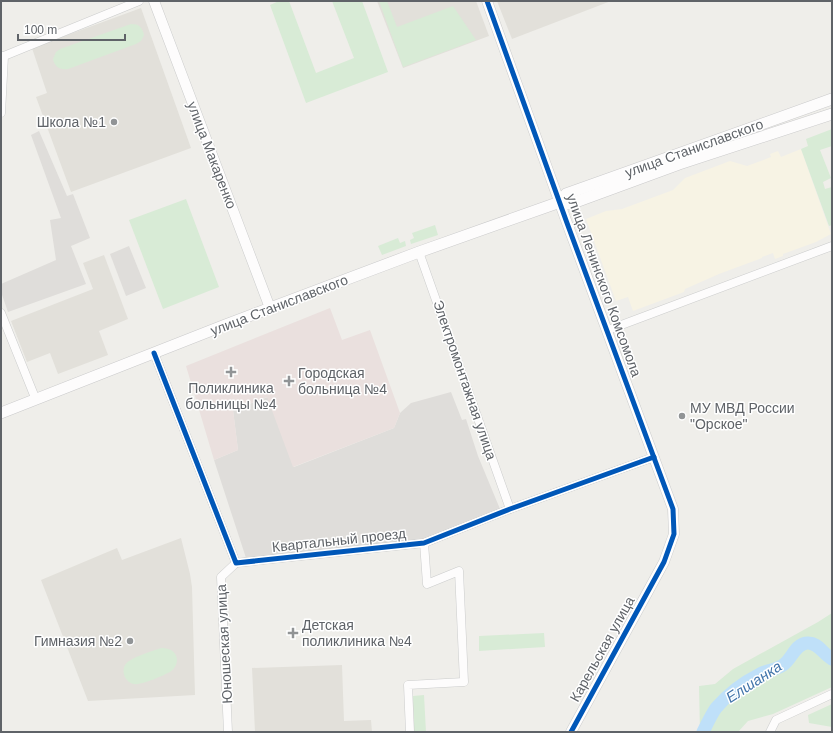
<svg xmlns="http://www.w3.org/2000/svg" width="833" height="733" font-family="Arial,sans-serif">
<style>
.commercial{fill:#f7f3e4}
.industrial{fill:#dfddda}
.education{fill:#e2e0da}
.medical{fill:#eae0de}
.green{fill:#d8ebd6}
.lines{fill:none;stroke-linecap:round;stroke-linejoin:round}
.river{stroke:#bfe0f9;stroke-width:13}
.minor-casing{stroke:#cbcccc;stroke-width:9}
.tertiary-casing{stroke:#cbcccc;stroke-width:11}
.secondary-casing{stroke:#cacacb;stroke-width:12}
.minor{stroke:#fdfcfc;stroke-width:8}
.tertiary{stroke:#fdfcfc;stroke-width:10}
.secondary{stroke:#fdfcfc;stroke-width:11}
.cycleway-casing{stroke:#fff;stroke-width:8}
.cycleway{stroke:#0057b8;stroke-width:5}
.poi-dot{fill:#919496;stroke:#fff;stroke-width:1.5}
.labels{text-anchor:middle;stroke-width:3;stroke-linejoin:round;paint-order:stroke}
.poi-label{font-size:14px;fill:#5f6368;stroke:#fff;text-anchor:start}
.street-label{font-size:14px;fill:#5f6368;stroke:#fff}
.water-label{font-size:15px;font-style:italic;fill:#4174aa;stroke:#fff}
</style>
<rect width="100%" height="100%" fill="#efeeea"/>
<!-- commercial -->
<polygon class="commercial" points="801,149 831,234 816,242 783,254 783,256 775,259 773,253 762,257 762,258 719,274 685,289 684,292 633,311 628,297 616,301 586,219 606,211 622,209 673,190 685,178 730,161 747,166 771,157 770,154 778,151 781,157"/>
<!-- industrial -->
<g class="industrial">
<polygon points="39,131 67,196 73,194 90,238 71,246 86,284 8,312 1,292 1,284 56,260 50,220 61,218 31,135"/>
<polygon points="129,246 146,288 126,296 110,254"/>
<polygon points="451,392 462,420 466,419 478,456 500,509 423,540 246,558 214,460 238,450 233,410 268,397 294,467 394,428 400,413 411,403"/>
</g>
<!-- education -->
<g class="education">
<polygon points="377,1 476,1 489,36 403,68"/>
<polygon points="497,1 611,1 512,39"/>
<polygon points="141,8 191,148 71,192 36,97 47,93 32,48"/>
<polygon points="104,255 128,319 99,331 108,355 58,374 50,353 27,362 11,321 93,289 83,263"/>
<polygon points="181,538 190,574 192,587 195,695 88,701 41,580 117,548 122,560"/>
<polygon points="342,665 344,721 371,720 372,732 255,732 252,668"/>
</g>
<!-- medical -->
<polygon class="medical" points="330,308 342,340 370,330 400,413 394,428 293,467 267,397 233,410 238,450 214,460 186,366"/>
<!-- green -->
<g class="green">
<polygon points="279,1 289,1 316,73 354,58 332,1 362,1 388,72 306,103 270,5"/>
<polygon points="379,1 387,1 397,27 453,6 476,40 403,67"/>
<path d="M 131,24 C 139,24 142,27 144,35 L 141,41 L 136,44 L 68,69 C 59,70 55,67 53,59 L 56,52 L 60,49 Z"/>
<polygon points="832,129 832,146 820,150 831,178 823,182 825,189 832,187 832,225 829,226 801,149 808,146 806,139"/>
<polygon points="186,199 219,287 163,309 129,220"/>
<polygon points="435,225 438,235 411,244 410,240 414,238 412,233"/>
<polygon points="398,238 400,243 405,241 406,246 382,255 378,246"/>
<polygon points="832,613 832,687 773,714 748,721 738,732 700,732 699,686 715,684 733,669 818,622"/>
<polygon points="544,633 545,647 479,651 479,636"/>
<path d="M 161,648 C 177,647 183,663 170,672 C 162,676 146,683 138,684 C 125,686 118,668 129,661 C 136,656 153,651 161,648 Z"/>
<polygon points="424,695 426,732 414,732 413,696"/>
<polygon points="832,704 832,727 809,723 808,715"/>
</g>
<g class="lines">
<!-- river -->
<path class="river" d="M 703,732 C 707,724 711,715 716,708 C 728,694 744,682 760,674 C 767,670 776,670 783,665 C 792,659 795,644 807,643 C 818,642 823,654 832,659"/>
<defs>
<g id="minor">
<polyline points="1,56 4,56 139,1"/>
<polyline points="1,113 4,56"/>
<polyline points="419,252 510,509"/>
<polyline points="1,313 36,400"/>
<polyline points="608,330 832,246"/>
<polyline points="154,353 236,563 424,543 510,509 654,457"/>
<polyline points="228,732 221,577 236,563"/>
<polyline points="410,732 408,685 464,682 459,571 427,584 424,543"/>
<polyline points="770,732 776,720 832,694"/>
</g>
<g id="tertiary">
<polyline points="154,1 270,308"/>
<polyline points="487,1 567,223 673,509 674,534 664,562 571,732"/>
</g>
<g id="secondary">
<polyline points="560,202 566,194 832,99"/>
<polyline points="1,413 225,325 419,252 560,202 570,204 679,164 832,114"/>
</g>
</defs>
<!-- minor casing -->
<use href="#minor" class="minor-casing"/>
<!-- tertiary casing -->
<use href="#tertiary" class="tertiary-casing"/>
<!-- secondary casing -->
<use href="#secondary" class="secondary-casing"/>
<!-- minor -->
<use href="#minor" class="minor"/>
<!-- tertiary -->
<use href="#tertiary" class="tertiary"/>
<!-- secondary -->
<use href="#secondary" class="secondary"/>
<defs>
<g id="cycleway">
<polyline points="487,1 567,223 673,509 674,534 664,562 571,732"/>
<polyline points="154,353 236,563 424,543 510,509 654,457"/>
</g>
</defs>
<!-- cycleway casing -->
<use href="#cycleway" class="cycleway-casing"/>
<!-- cycleway -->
<use href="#cycleway" class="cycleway"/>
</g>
<!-- markers -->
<g class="poi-dot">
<circle cx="114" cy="122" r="4"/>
<path d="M229 366h4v4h4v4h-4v4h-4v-4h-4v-4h4z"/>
<path d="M287 375h4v4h4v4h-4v4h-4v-4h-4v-4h4z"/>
<circle cx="682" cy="416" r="4"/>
<path d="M291 627h4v4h4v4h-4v4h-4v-4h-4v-4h4z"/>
<circle cx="130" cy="641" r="4"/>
</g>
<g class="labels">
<!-- poi labels -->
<g class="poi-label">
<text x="106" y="127" text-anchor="end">Школа №1</text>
<text x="298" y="378">Городская<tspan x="298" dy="16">больница №4</tspan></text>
<text x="231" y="393" text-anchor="middle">Поликлиника<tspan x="231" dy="16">больницы №4</tspan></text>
<text x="690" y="413">МУ МВД России<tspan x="690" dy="16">"Орское"</tspan></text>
<text x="302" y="630">Детская<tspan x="302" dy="16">поликлиника №4</tspan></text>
<text x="122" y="646" text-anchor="end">Гимназия №2</text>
</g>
<!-- street labels -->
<g class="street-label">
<text transform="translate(694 148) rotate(-20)" y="5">улица Станиславского</text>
<text transform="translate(212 155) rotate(69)" y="5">улица Макаренко</text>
<text transform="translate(604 285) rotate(70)" y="5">улица Ленинского Комсомола</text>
<text transform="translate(279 305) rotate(-21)" y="5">улица Станиславского</text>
<text transform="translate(465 380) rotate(71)" y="5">Электромонтажная улица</text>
<text transform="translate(339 540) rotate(-6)" y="5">Квартальный проезд</text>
<text transform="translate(224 644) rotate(-93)" y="5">Юношеская улица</text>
<text transform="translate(602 649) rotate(-61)" y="5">Карельская улица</text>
</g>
<!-- water labels -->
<g class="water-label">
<text transform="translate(754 682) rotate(-33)" y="5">Елшанка</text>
</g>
</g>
<!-- border -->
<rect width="833" height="733" fill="none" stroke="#5f6368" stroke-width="4"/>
<!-- scale -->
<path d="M18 34v6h107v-6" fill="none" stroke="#5f6368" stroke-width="2"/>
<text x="24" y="34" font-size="12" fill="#5f6368" stroke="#ffffff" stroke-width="3" paint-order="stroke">100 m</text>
</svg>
